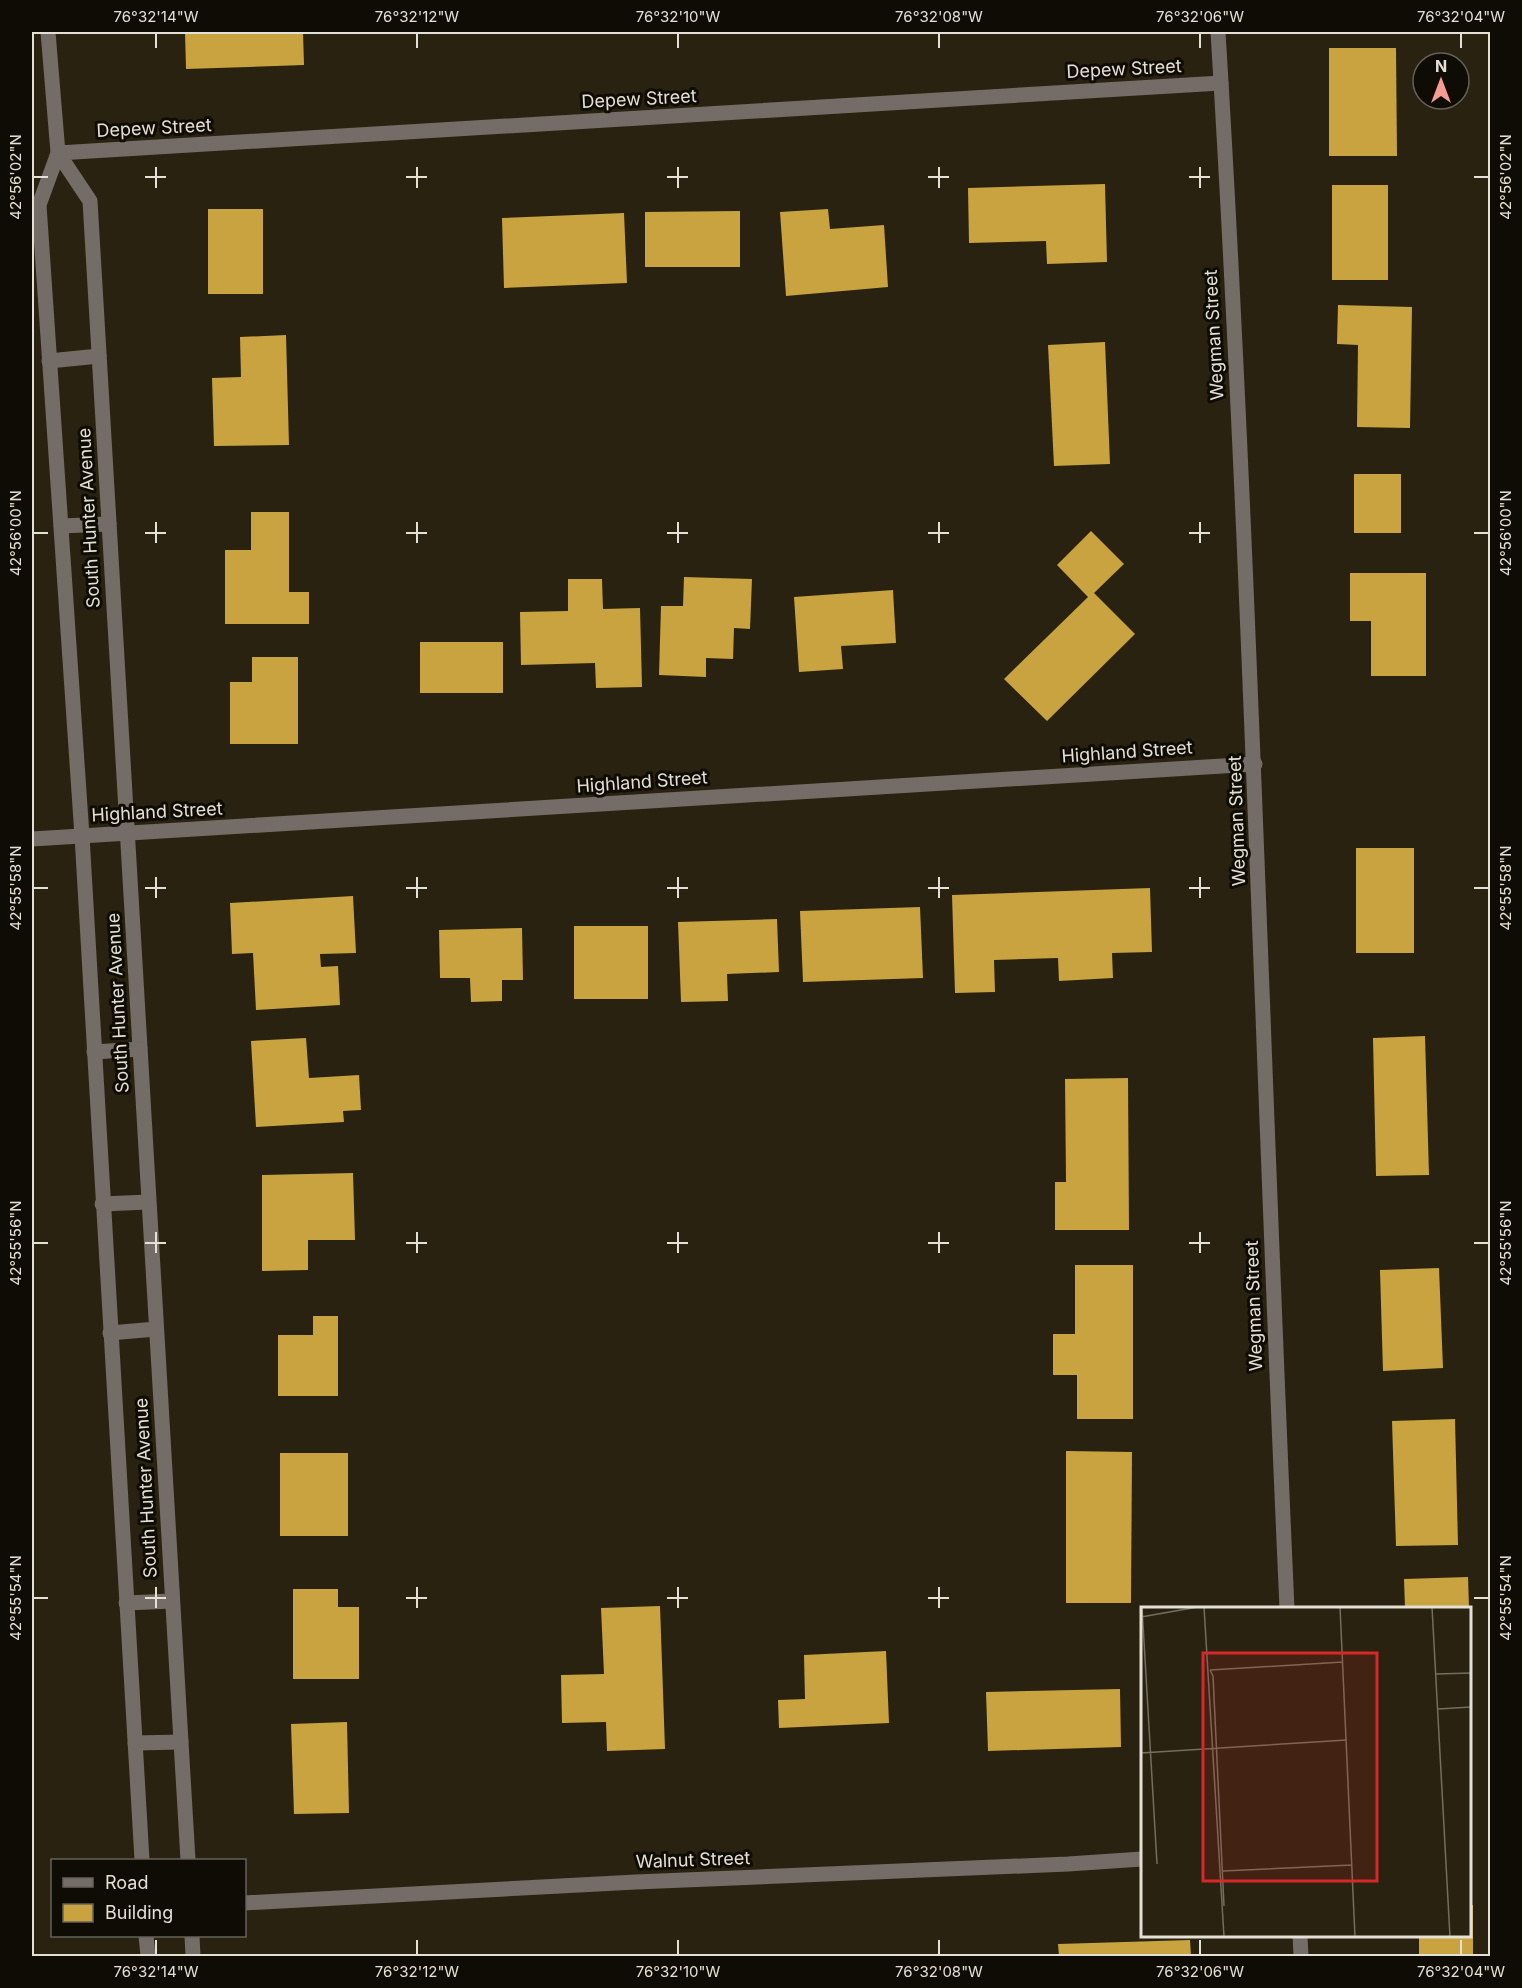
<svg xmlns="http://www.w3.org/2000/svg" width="1522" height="1988" font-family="Inter,sans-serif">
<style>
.building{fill:#c9a33f}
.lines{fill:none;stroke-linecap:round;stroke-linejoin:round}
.minor{stroke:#746c66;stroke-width:15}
.ticks{fill:none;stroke:#e5e0d5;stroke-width:2}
.labels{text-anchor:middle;stroke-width:6;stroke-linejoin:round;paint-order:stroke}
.street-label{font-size:18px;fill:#e5e0d5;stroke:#0f0c05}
.inset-road{fill:none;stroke:#746e5f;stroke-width:1.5}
.view{fill:#d62828;fill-opacity:0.15;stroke:#d62828;stroke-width:3}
.inset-edge{fill:none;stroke:#e5e0d5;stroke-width:3}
.neatline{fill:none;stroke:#e5e0d5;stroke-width:2}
.ticks-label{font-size:15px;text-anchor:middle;fill:#e5e0d5}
</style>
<rect width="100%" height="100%" fill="#292210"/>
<!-- building -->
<g class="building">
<polygon points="185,32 303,32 304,65 186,69"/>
<polygon points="1329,48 1396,48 1397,156 1329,156"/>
<polygon points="1105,184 1107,262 1047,264 1046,241 969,243 968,188"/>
<rect x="1332" y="185" width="56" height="95"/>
<rect x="208" y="209" width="55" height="85"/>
<polygon points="828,209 830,229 884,225 888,287 786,296 780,212"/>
<polygon points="740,211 740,267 645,267 645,212"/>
<polygon points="624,213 627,283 504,288 502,218"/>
<polygon points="1338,305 1412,307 1410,428 1357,427 1358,345 1337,344"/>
<polygon points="286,335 289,445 214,446 212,378 241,377 240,337"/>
<polygon points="1105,342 1110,464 1054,466 1048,345"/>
<rect x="1354" y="474" width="47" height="59"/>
<polygon points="251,512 289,512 289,592 309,592 309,624 225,624 225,550 251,550"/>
<polygon points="1091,531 1124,564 1094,593 1135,634 1047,721 1004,679 1088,597 1057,565"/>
<polygon points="1350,573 1426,573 1426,676 1371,676 1371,621 1350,621"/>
<polygon points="684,577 752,579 750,629 734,628 733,659 706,658 706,677 659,675 661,606 683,606"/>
<polygon points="568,579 602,579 603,609 640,608 642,687 596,688 595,663 521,665 520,612 568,611"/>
<polygon points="893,590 896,643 841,646 843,669 799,672 794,597"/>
<rect x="420" y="642" width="83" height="51"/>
<polygon points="252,657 298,657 298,744 230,744 230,682 252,682"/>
<rect x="1356" y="848" width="58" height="105"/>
<polygon points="1150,888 1152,952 1112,953 1113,978 1059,981 1058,958 994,960 995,992 955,993 952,895"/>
<polygon points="353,896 356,953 320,954 321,967 338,966 340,1005 256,1010 253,953 232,954 230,903"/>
<polygon points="920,907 923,978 803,982 800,911"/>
<polygon points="777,919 779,972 727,974 728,1001 681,1002 678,922"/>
<rect x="574" y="926" width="74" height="73"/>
<polygon points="522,928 523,980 502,980 502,1001 471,1002 470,978 440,978 439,930"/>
<polygon points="1425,1036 1429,1175 1376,1176 1373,1038"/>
<polygon points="306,1038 309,1078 359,1075 361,1110 343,1111 344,1122 256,1127 251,1041"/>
<polygon points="1128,1078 1129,1230 1055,1230 1055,1182 1066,1182 1065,1079"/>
<polygon points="353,1173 355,1240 308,1240 308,1270 262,1271 262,1175"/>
<polygon points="1075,1265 1133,1265 1133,1419 1077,1419 1077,1375 1053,1375 1053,1334 1075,1334"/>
<polygon points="1439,1268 1443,1368 1383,1371 1380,1270"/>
<polygon points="313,1316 338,1316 338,1396 278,1396 278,1335 313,1335"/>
<polygon points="1455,1419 1458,1545 1396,1546 1392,1421"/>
<polygon points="1066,1451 1132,1452 1131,1603 1066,1603"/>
<rect x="280" y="1453" width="68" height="83"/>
<polygon points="1468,1577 1469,1608 1405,1608 1404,1579"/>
<polygon points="293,1589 338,1589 338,1607 359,1607 359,1679 293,1679"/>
<polygon points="660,1606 665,1749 607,1751 606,1722 562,1723 561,1675 604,1674 601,1608"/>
<polygon points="886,1651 889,1723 779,1728 778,1700 805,1699 804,1655"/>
<polygon points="1120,1689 1121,1747 988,1751 986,1692"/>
<polygon points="347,1722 349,1813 294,1814 291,1724"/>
<polygon points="1470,1905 1473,1905 1473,1956 1419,1956 1419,1936 1470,1936"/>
<polygon points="1190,1940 1191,1956 1059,1956 1058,1944"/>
</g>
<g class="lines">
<!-- minor -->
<g class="minor">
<polyline points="48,32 58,153 39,205 82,836 142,1860"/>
<path d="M 1218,32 C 1250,557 1263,1083 1287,1608"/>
<polyline points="58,153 90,201 188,1860"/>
<polyline points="58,153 1221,83"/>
<polyline points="49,361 99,356"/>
<polyline points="61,526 109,524"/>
<polyline points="32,839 1255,764"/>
<polyline points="94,1052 140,1049"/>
<polyline points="102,1204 148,1202"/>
<polyline points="110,1333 156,1329"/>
<polyline points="126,1603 172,1601"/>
<polyline points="135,1743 181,1742"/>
<polyline points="244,1903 636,1882 1068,1864 1142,1859"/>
<polyline points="146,1936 148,1956"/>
<polyline points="192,1936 193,1956"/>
<polyline points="1300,1936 1301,1956"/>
</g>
</g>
<!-- ticks -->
<path class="ticks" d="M 156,33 L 156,48M 417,33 L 417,48M 678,33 L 678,48M 939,33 L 939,48M 1200,33 L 1200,48M 1461,33 L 1461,48M 156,167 L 156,188M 417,167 L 417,188M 678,167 L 678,188M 939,167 L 939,188M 1200,167 L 1200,188M 33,177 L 48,177M 145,177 L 166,177M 406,177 L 427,177M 667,177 L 688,177M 928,177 L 949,177M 1189,177 L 1210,177M 1474,177 L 1489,177M 156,522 L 156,543M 417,522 L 417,543M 678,522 L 678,543M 939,522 L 939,543M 1200,522 L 1200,543M 33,533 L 48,533M 145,533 L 166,533M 406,533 L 427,533M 667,533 L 688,533M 928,533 L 949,533M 1189,533 L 1210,533M 1474,533 L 1489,533M 156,877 L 156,898M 417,877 L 417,898M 678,877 L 678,898M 939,877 L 939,898M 1200,877 L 1200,898M 33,888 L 48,888M 145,888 L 166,888M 406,888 L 427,888M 667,888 L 688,888M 928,888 L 949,888M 1189,888 L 1210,888M 1474,888 L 1489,888M 156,1232 L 156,1253M 417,1232 L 417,1253M 678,1232 L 678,1253M 939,1232 L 939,1253M 1200,1232 L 1200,1253M 33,1243 L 48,1243M 145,1243 L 166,1243M 406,1243 L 427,1243M 667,1243 L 688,1243M 928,1243 L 949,1243M 1189,1243 L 1210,1243M 1474,1243 L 1489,1243M 156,1587 L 156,1608M 417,1587 L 417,1608M 678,1587 L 678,1608M 939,1587 L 939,1608M 33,1598 L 48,1598M 145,1598 L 166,1598M 406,1598 L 427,1598M 667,1598 L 688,1598M 928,1598 L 949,1598M 1474,1598 L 1489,1598M 156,1940 L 156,1955M 417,1940 L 417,1955M 678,1940 L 678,1955M 939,1940 L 939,1955M 1200,1940 L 1200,1955M 1461,1940 L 1461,1955"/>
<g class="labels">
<!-- street labels -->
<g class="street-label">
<text transform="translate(1124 69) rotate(-3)" y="6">Depew Street</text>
<text transform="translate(639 99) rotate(-3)" y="6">Depew Street</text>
<text transform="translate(154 128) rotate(-3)" y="6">Depew Street</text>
<text transform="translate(1214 335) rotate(-93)" y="6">Wegman Street</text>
<text transform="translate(89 518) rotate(-93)" y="6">South Hunter Avenue</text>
<text transform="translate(1127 752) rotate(-4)" y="6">Highland Street</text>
<text transform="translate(642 782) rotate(-4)" y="6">Highland Street</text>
<text transform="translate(157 812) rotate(-3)" y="6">Highland Street</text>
<text transform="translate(1237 821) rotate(-92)" y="6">Wegman Street</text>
<text transform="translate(118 1003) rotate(-93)" y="6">South Hunter Avenue</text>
<text transform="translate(1254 1306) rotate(-92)" y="6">Wegman Street</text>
<text transform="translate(146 1488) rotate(-93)" y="6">South Hunter Avenue</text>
<text transform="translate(693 1860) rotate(-2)" y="6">Walnut Street</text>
</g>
</g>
<!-- overview -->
<g transform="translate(1141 1607)">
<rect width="330" height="330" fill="#292210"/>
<path class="inset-road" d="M 1,0 L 16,257M 63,0 L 83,330M 199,0 L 214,330M 291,0 L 309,330M 0,10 L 57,0M 69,63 L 72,69 L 83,299M 69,63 L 202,55M 295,67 L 330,66M 297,102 L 330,100M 0,146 L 206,133M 82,264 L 211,258"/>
<path class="view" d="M 62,46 L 236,46 L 236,274 L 62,274 Z"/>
<rect width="330" height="330" class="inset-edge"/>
</g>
<!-- border -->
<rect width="1522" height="1988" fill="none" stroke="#0f0c05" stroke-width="66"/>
<!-- legend -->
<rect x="51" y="1859" width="195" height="78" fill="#0f0c05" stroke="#656158" stroke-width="1.5"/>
<rect x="63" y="1878" width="30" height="9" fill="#746c66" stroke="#656158" stroke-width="1.5"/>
<text x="105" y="1889" font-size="18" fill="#e5e0d5">Road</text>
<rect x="63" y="1904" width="30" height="18" fill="#c9a33f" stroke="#656158" stroke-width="1.5"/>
<text x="105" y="1919" font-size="18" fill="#e5e0d5">Building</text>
<!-- north arrow -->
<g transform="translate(1441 81)"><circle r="28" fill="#0f0c05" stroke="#656158" stroke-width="1.5"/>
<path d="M0-4.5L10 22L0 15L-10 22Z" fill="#f59c95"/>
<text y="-9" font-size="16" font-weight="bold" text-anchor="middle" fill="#e5e0d5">N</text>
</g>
<rect x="33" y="33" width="1456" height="1922" class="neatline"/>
<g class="ticks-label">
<text x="156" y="22">76°32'14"W</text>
<text x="417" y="22">76°32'12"W</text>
<text x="678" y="22">76°32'10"W</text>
<text x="939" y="22">76°32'08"W</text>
<text x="1200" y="22">76°32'06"W</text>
<text x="1461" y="22">76°32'04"W</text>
<text transform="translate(16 177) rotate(-90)" y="5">42°56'02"N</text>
<text transform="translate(1506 177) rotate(-90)" y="5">42°56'02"N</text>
<text transform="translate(16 533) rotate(-90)" y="5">42°56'00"N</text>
<text transform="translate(1506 533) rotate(-90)" y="5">42°56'00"N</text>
<text transform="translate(16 888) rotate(-90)" y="5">42°55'58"N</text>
<text transform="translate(1506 888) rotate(-90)" y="5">42°55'58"N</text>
<text transform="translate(16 1243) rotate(-90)" y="5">42°55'56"N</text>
<text transform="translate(1506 1243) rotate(-90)" y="5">42°55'56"N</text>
<text transform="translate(16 1598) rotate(-90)" y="5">42°55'54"N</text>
<text transform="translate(1506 1598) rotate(-90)" y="5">42°55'54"N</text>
<text x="156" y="1977">76°32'14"W</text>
<text x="417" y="1977">76°32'12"W</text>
<text x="678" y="1977">76°32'10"W</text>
<text x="939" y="1977">76°32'08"W</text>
<text x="1200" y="1977">76°32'06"W</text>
<text x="1461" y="1977">76°32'04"W</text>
</g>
</svg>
